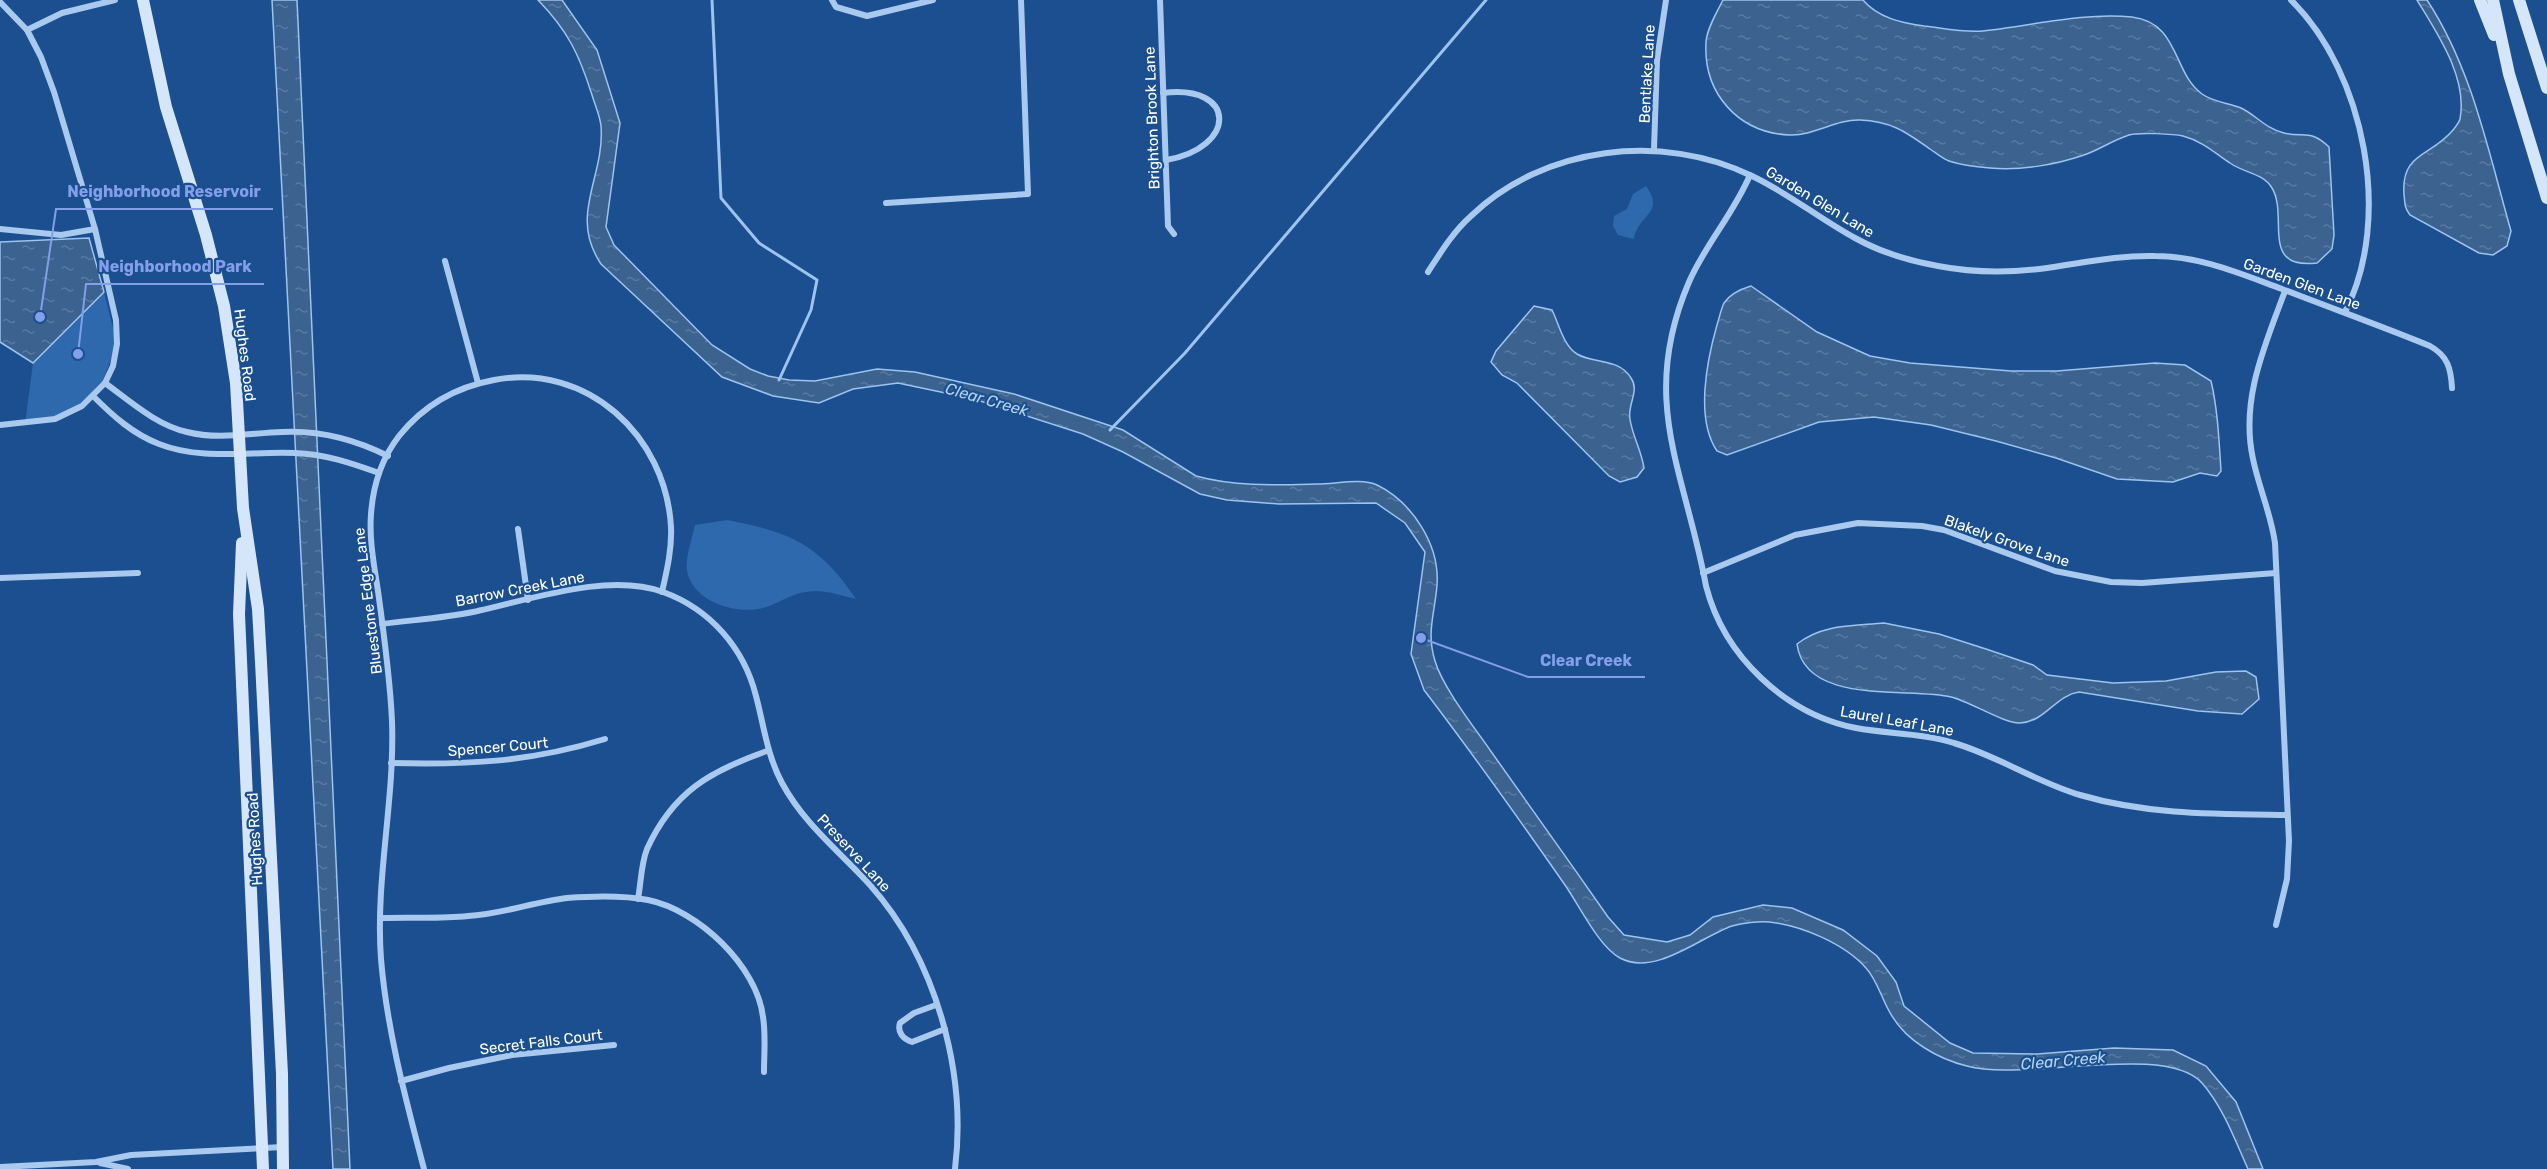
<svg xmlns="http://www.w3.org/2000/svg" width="2547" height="1169" font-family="Rubik,sans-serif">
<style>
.park{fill:#2e69ad}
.water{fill:url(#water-ripples);stroke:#9cc4f0;stroke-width:1.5}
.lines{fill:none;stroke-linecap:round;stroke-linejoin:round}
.stream{stroke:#9cc4f0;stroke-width:3}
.minor{stroke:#a9c9ee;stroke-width:6}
.secondary{stroke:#d6e6fa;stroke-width:12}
.labels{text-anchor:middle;stroke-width:4.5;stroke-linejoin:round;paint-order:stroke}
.street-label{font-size:15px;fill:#fff;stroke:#1b4f8f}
.water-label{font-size:16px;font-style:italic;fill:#b5d3f5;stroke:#1b4f8f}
.leader{fill:none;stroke:#839eea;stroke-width:2}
.callout-dot{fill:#839eea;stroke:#1b4f8f;stroke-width:2}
.callout-label{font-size:16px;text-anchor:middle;font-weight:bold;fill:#839eea;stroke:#1b4f8f;stroke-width:4.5;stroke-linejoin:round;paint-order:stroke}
</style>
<defs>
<pattern id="water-ripples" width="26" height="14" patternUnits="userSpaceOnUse" patternTransform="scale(1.5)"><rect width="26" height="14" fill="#3c6290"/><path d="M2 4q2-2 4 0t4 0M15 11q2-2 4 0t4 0" fill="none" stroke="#597aa1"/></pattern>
</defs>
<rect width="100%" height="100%" fill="#1b4f8f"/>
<!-- park -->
<g class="park">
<path d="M 1646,186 C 1666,214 1638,214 1634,239 L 1618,235 L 1613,226 L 1614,216 L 1627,209 L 1633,194 Z"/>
<polygon points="104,292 117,344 99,390 65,415 25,424 33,363"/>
<path d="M 727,520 C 790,532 819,544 856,599 C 840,595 823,589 806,592 C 790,594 778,604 763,608 C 736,615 693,602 687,571 C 685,558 692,539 695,525 Z"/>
</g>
<!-- water -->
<g class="water">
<polygon points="272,0 297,0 350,1169 333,1169"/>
<path d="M 538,0 L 562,0 L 597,50 L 620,123 L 606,227 L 614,245 L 712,345 L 750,369 L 768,376 L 789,380 L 815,381 L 877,369 L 915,372 L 1014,394 L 1123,430 L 1196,476 C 1236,487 1277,485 1318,484 C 1335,484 1362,478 1377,485 C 1412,502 1440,545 1437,585 C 1435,613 1426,632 1435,661 C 1442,686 1474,727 1490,750 C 1529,805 1569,861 1608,917 L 1624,935 L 1667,942 L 1690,935 L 1713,917 L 1763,905 L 1792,908 L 1843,930 L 1877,956 L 1896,982 L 1904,1006 L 1950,1043 L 1973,1053 L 2037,1054 L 2114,1048 L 2173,1050 L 2206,1066 L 2236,1102 L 2263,1169 L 2248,1169 C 2235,1140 2223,1107 2202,1083 C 2165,1042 2023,1082 1967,1066 C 1938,1059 1907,1041 1892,1016 C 1882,1001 1878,981 1866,968 C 1845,944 1801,925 1769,922 C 1759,921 1742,923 1732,926 C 1702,936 1655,977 1620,958 C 1599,947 1579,905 1565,885 C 1519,819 1473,754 1424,690 L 1411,654 L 1425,552 L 1405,523 L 1376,503 L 1279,504 L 1227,500 L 1200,494 L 1123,452 L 1083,434 L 974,399 L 898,383 L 853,389 L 819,403 L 773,396 L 722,377 L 601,264 C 568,215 605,178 601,126 C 600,116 595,105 592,95 C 579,54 568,31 538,0 Z"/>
<path d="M 1723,0 L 1863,0 C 1878,18 1902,23 1924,26 C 1942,28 1964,33 1983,31 C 2030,26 2084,12 2132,17 C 2180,23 2172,72 2202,94 C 2213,102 2229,103 2241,108 C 2256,115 2266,129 2284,133 C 2305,138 2310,129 2329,147 L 2334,235 L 2332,249 L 2317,263 C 2259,270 2289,216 2272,188 C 2263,173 2244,173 2230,163 C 2215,153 2202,141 2183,136 C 2174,134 2138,132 2129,135 C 2113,140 2099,150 2084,155 C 2055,165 2019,171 1990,168 C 1977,167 1961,165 1949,161 C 1943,159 1936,153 1930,149 C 1906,132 1891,121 1860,120 C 1837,119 1813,136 1790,135 C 1738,133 1703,93 1706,42 C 1707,28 1717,12 1723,0 Z"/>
<path d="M 2417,0 L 2427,0 C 2472,68 2489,154 2511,231 L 2507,246 L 2493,255 L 2479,253 L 2410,215 C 2404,207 2405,203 2404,194 C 2401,152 2431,157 2453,130 C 2456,126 2459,123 2460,119 C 2468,78 2437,33 2417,0 Z"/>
<polygon points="89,238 104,292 33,363 0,342 0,242"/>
<path d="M 1751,286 L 1817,332 L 1870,356 L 1910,363 L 2011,371 L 2057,371 L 2155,363 L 2185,365 L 2211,381 C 2218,411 2219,441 2221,471 L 2217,476 L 2200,473 L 2173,482 L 2117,479 L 2056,458 L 1996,441 L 1931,425 L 1874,417 L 1819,422 L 1727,455 L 1717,451 C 1695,419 1707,360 1717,325 C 1719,319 1721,309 1724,303 C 1730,294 1741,289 1751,286 Z"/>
<path d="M 1534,306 L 1552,310 C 1559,324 1563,345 1577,354 C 1594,364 1619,358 1631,378 C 1640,391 1627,405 1630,419 C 1632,435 1641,449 1644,468 L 1637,477 L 1620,482 L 1609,476 L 1517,383 L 1502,375 L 1491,362 L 1496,351 Z"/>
<path d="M 1884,623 L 1939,634 L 1986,649 L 2033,665 L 2047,675 L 2113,683 L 2166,681 L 2216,672 L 2246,671 L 2256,677 L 2259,699 L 2242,714 L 2198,711 L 2079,692 C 2056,695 2045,722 2020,723 C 2005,724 1969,701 1951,697 C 1909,687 1805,706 1797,644 C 1822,624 1853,626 1884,623 Z"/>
</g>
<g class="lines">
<!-- stream -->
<g class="stream">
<polyline points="712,0 721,198 759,243 817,280 811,310 779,380"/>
<polyline points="1110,430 1185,353 1486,0"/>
</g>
<!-- minor -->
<g class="minor">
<polyline points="832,0 836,7 867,16 933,0"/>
<polyline points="1160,0 1168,226 1174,234"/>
<path d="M 2291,0 C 2365,73 2393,219 2345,312"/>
<polyline points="0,2 27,30 41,57 54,92 95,229 116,320 117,344 113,366 105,383 82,406 55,419 0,425"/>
<polyline points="27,30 62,13 115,0"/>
<path d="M 1163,93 C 1238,84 1237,148 1166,160"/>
<polyline points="1654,149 1657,60 1666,0"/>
<path d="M 1750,175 C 1734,213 1705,245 1689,282 C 1638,401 1685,471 1706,586 C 1724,656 1785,714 1856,728 C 1888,734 1923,733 1954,743 C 1998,756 2036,782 2080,795 C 2148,815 2217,814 2287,815"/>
<polyline points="886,203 1028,194 1021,0"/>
<polyline points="0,229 61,235 95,229"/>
<polyline points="445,261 478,383"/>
<path d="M 1428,272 C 1441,252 1453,232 1471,216 C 1544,146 1662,132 1752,176 C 1788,193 1820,219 1855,238 C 1880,252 1910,261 1938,266 C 1974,273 2010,273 2047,268 C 2083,263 2118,255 2155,256 C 2200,256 2241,274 2282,289 C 2331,308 2381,326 2430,346 C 2448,356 2451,369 2452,388"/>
<path d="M 105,383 C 130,401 156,425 187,432 C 218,440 251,433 282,432 C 320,430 354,439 388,456"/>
<path d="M 93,396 C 113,416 133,434 159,444 C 202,461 250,451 295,453 C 325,454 351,463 379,473"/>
<polyline points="518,529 528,600"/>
<polyline points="1703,573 1795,535 1858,523 1922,526 1944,530 2055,571 2111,582 2142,583 2276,573"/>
<polyline points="0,578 138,573"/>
<path d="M 382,624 C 412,620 444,618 473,612 C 530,600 607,572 663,592 C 710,609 744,648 756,696 C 764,726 767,755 782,783 C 804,824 840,852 870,885 C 936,959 967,1072 955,1169"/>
<path d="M 391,763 C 469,765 530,762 605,739"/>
<path d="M 638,899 C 641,883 641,864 647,849 C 673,792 710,771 767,751"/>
<path d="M 382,918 C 411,917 440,919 468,916 C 502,914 534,902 567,898 C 593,896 622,895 648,900 C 698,910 757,966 763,1017 C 766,1035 764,1054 764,1072"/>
<path d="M 2276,925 L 2287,879 L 2289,841 L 2275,543 C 2271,514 2259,488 2253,459 C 2240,400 2265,345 2285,291"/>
<path d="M 936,1005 L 914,1013 L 900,1023 C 897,1032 903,1039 912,1042 L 945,1029"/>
<polyline points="401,1081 449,1068 512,1055 614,1045"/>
<polyline points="100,1163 128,1169"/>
<polyline points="0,1167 96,1162 131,1155 283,1147"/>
<path d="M 424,1169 C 406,1100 387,1031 381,959 C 375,880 395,800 392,721 C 390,677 384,634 378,591 C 374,565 369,539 371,514 C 373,486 382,458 399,436 C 423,406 456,387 494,380 C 587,362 666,436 671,527 C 672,549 667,570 662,592"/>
</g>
<!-- secondary -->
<g class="secondary">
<polyline points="143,0 166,107 206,235 224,306 236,383 243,508 258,609 261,662 282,1074 283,1169"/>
<polyline points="2480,0 2494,35"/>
<polyline points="2493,0 2509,74 2547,198"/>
<polyline points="2519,0 2547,88"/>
<polyline points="242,543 239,614 263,1169"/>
</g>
</g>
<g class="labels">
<!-- street labels -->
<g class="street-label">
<text transform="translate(1647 74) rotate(-87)" y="5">Bentlake Lane</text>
<text transform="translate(1152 118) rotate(-92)" y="5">Brighton Brook Lane</text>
<text transform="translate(1820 202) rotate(31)" y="5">Garden Glen Lane</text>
<text transform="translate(2302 284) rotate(20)" y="5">Garden Glen Lane</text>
<text transform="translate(245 355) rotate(83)" y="5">Hughes Road</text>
<text transform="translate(2007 541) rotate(19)" y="5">Blakely Grove Lane</text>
<text transform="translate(520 589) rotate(-11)" y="5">Barrow Creek Lane</text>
<text transform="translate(368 601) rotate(-97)" y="5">Bluestone Edge Lane</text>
<text transform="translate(1897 721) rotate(10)" y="5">Laurel Leaf Lane</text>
<text transform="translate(498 747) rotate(-5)" y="5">Spencer Court</text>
<text transform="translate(255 839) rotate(-93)" y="5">Hughes Road</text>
<text transform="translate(854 853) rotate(47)" y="5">Preserve Lane</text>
<text transform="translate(541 1042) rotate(-7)" y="5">Secret Falls Court</text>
</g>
<!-- water labels -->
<g class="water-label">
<text transform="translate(987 399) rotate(16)" y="6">Clear Creek</text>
<text transform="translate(2063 1060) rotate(-5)" y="6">Clear Creek</text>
</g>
</g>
<!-- callouts -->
<path class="leader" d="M40 317L56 209H273M78 354L86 284H264M1421 638L1528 677H1645"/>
<g class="callout-dot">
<circle cx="40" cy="317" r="6"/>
<circle cx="78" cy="354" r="6"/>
<circle cx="1421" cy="638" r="6"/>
</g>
<g class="callout-label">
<text x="164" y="197">Neighborhood Reservoir</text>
<text x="175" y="272">Neighborhood Park</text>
<text x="1586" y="666">Clear Creek</text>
</g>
</svg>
